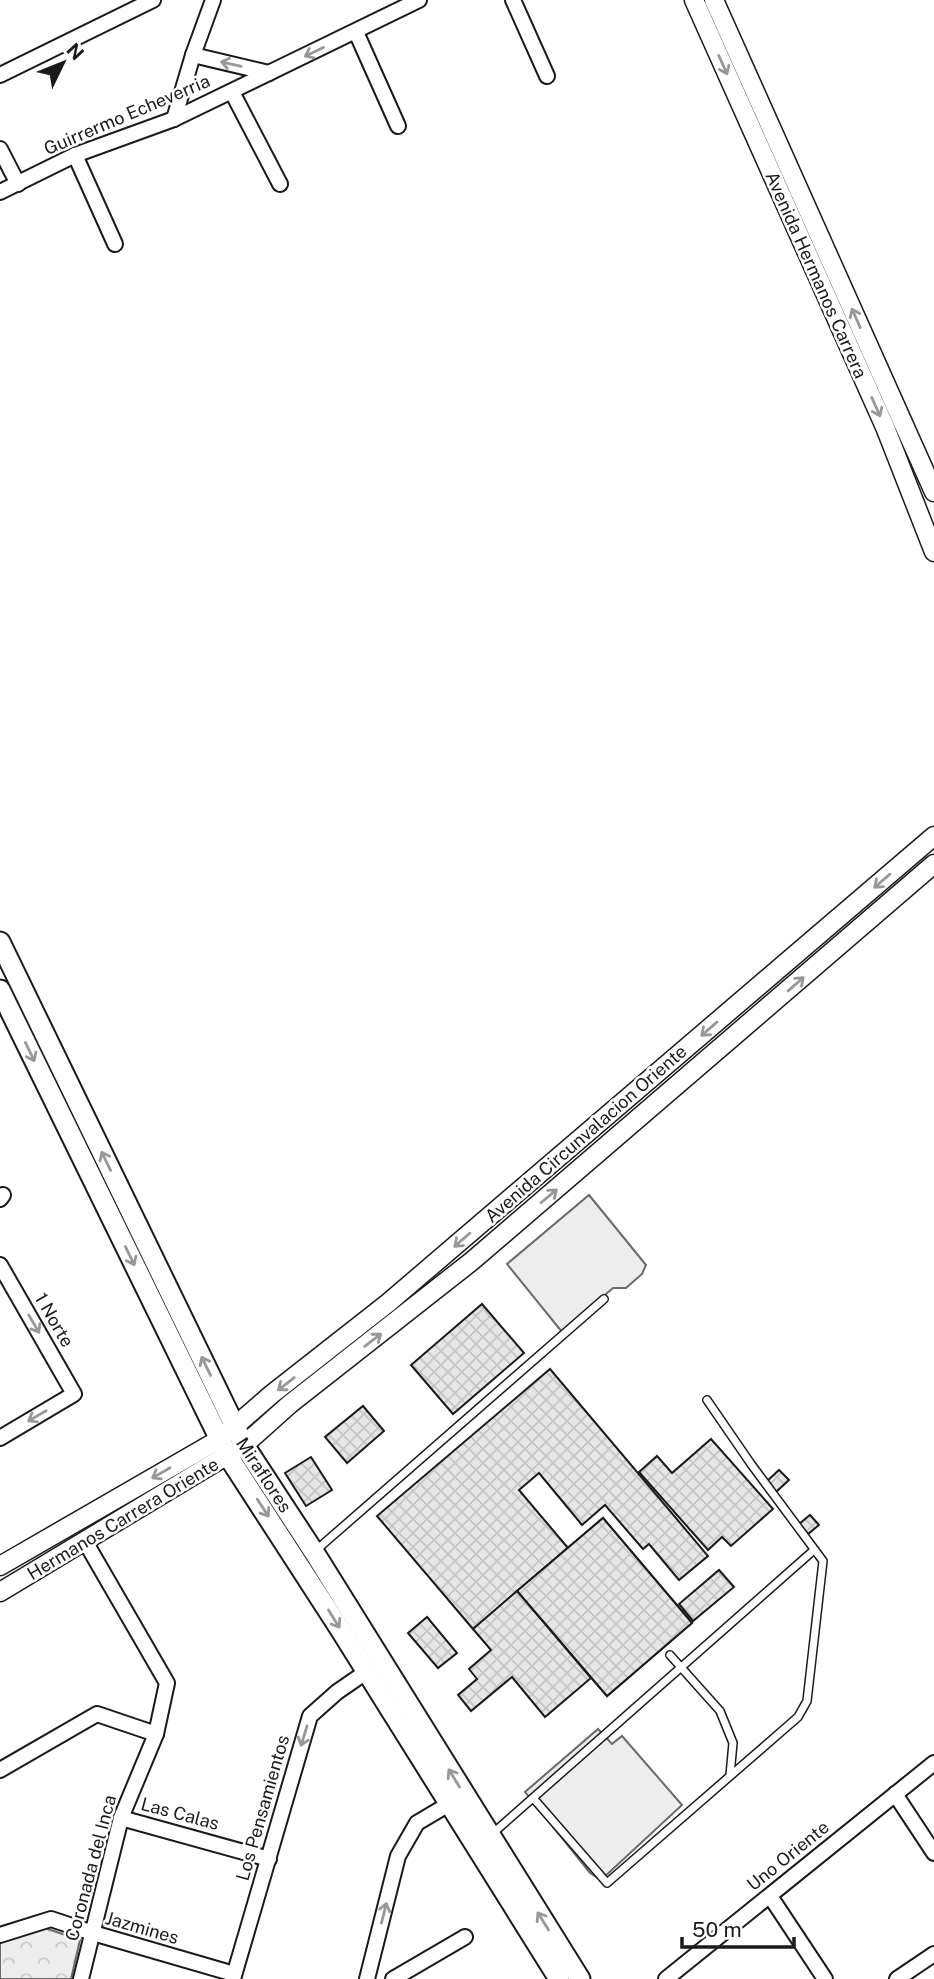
<svg xmlns="http://www.w3.org/2000/svg" width="934" height="1979" font-family="'Public Sans',sans-serif">
<style>
.park{fill:url(#park-crowns);stroke:#6a6a6a;stroke-width:2}
.pitch{fill:#ededed;stroke:#6a6a6a;stroke-width:2}
.building{fill:url(#building-cross-hatch);stroke:#1a1a1a;stroke-width:2;fill-rule:evenodd}
.lines{fill:none;stroke-linecap:round;stroke-linejoin:round}
.service-casing{stroke:#1a1a1a;stroke-width:10}
.minor-casing{stroke:#1a1a1a;stroke-width:18}
.tertiary-casing{stroke:#1a1a1a;stroke-width:21}
.secondary-casing{stroke:#1a1a1a;stroke-width:23}
.service{stroke:#fff;stroke-width:7}
.minor{stroke:#fff;stroke-width:14}
.tertiary{stroke:#fff;stroke-width:18}
.secondary{stroke:#fff;stroke-width:19}
.oneway{stroke:#989898}
.labels{text-anchor:middle;stroke-width:5;stroke-linejoin:round;paint-order:stroke}
.street-label{font-size:18px;fill:#1a1a1a;stroke:#fff}
</style>
<defs>
<pattern id="park-crowns" width="20" height="18" patternUnits="userSpaceOnUse" patternTransform="scale(1.75)"><rect width="20" height="18" fill="#ededed"/><path d="M2 6a3 3 0 1 1 6 0M12 15a3 3 0 1 1 6 0" fill="none" stroke="#cbcbcb"/></pattern>
<pattern id="building-cross-hatch" width="8" height="8" patternUnits="userSpaceOnUse" patternTransform="scale(1.75)"><rect width="8" height="8" fill="#e6e6e6"/><path d="M0 0l8 8M0 8l8-8" fill="none" stroke="#c5c5c5"/></pattern>
</defs>
<rect width="100%" height="100%" fill="#fff"/>
<!-- park -->
<polygon class="park" points="45,1928 80,1940 71,1979 0,1979 0,1942 9,1937"/>
<!-- pitch -->
<g class="pitch">
<polygon points="589,1195 646,1265 642,1274 626,1288 613,1288 562,1332 507,1264"/>
<polygon points="598,1729 612,1744 622,1736 682,1805 601,1880 590,1873 525,1792"/>
</g>
<!-- building -->
<g class="building">
<polygon points="482,1304 524,1353 453,1414 411,1365"/>
<polygon points="550,1369 708,1556 679,1580 649,1544 643,1549 605,1505 582,1525 539,1473 519,1490 568,1548 473,1629 377,1516"/>
<polygon points="363,1406 384,1431 347,1463 325,1437"/>
<polygon points="711,1439 773,1509 731,1546 722,1537 708,1550 639,1472 657,1456 672,1473"/>
<polygon points="311,1457 332,1490 306,1506 285,1473"/>
<polygon points="779,1470 789,1480 776,1492 766,1482"/>
<polygon points="810,1515 819,1525 808,1534 799,1524"/>
<path d="M 603,1518 L 692,1623 L 607,1696 L 517,1591 ZM 599,1574 L 615,1592 L 590,1614 L 574,1596 ZM 624,1600 L 640,1619 L 615,1641 L 599,1623 Z"/>
<polygon points="603,1518 692,1623 607,1696 517,1591"/>
<polygon points="719,1570 734,1587 693,1621 679,1604"/>
<polygon points="517,1591 591,1678 545,1717 512,1677 471,1711 458,1695 477,1679 469,1669 491,1650 473,1629"/>
<polygon points="427,1617 457,1653 438,1668 408,1633"/>
</g>
<g class="lines">
<defs>
<g id="service">
<polyline points="314,1552 604,1299"/>
<polyline points="670,1655 720,1711 733,1743 730,1775"/>
<polyline points="534,1799 607,1883 798,1717 807,1701 823,1561 751,1464 707,1400"/>
<polyline points="492,1834 814,1550"/>
</g>
<g id="minor">
<polyline points="513,0 547,76"/>
<polyline points="356,32 398,126"/>
<polyline points="193,55 269,73"/>
<polyline points="0,75 153,0"/>
<polyline points="232,92 280,184"/>
<polyline points="174,119 193,55 213,0"/>
<polyline points="0,149 18,184"/>
<polyline points="75,155 115,244"/>
<polyline points="0,192 75,155 174,119 419,0"/>
<polyline points="0,1199 3,1195"/>
<polyline points="0,1265 74,1394 0,1438"/>
<polyline points="0,1770 97,1714 156,1734"/>
<polyline points="895,1794 934,1853"/>
<polyline points="121,1818 269,1859"/>
<polyline points="770,1896 825,1979"/>
<polyline points="0,1935 51,1919 93,1933 234,1974"/>
<polyline points="81,1979 121,1818 156,1734 167,1683 86,1543"/>
<polyline points="233,1979 310,1716 337,1692 366,1672"/>
<polyline points="367,1979 398,1856 417,1823 449,1804"/>
<polyline points="393,1979 465,1937"/>
<polyline points="666,1979 934,1763"/>
<polyline points="897,1979 934,1954"/>
</g>
<g id="tertiary">
<polyline points="694,0 885,427 934,552"/>
<polyline points="714,0 934,492"/>
<polyline points="0,1566 220,1439 272,1394 388,1303 934,836"/>
<polyline points="0,1592 244,1445 290,1404 472,1261 934,864"/>
</g>
<g id="secondary">
<path id="s1" d="M 0,942 L 244,1445 L 314,1552 L 580,1979"/>
<polyline points="0,990 228,1456 340,1629 559,1979"/>
</g>
</defs>
<!-- service casing -->
<use href="#service" class="service-casing"/>
<!-- minor casing -->
<use href="#minor" class="minor-casing"/>
<!-- tertiary casing -->
<use href="#tertiary" class="tertiary-casing"/>
<!-- secondary casing -->
<use href="#secondary" class="secondary-casing"/>
<!-- service -->
<use href="#service" class="service"/>
<!-- minor -->
<use href="#minor" class="minor"/>
<!-- tertiary -->
<use href="#tertiary" class="tertiary"/>
<!-- secondary -->
<use href="#secondary" class="secondary"/>
</g>
<!-- one-way arrows -->
<defs><path id="oneway-shaft" d="M-6 0H5M1.5-3L5.5 0L1.5 3" fill="none" stroke-width="1.6" stroke-linecap="round" stroke-linejoin="round" transform="scale(1.75)"/></defs>
<g class="oneway">
<use href="#oneway-shaft" transform="translate(314 52) rotate(154)"/>
<use href="#oneway-shaft" transform="translate(231 64) rotate(-167)"/>
<use href="#oneway-shaft" transform="translate(723 65) rotate(66)"/>
<use href="#oneway-shaft" transform="translate(856 318) rotate(-114)"/>
<use href="#oneway-shaft" transform="translate(876 407) rotate(66)"/>
<use href="#oneway-shaft" transform="translate(882 881) rotate(139)"/>
<use href="#oneway-shaft" transform="translate(796 984) rotate(-41)"/>
<use href="#oneway-shaft" transform="translate(709 1029) rotate(139)"/>
<use href="#oneway-shaft" transform="translate(30 1052) rotate(64)"/>
<use href="#oneway-shaft" transform="translate(106 1161) rotate(-116)"/>
<use href="#oneway-shaft" transform="translate(549 1196) rotate(-40)"/>
<use href="#oneway-shaft" transform="translate(462 1240) rotate(139)"/>
<use href="#oneway-shaft" transform="translate(130 1256) rotate(64)"/>
<use href="#oneway-shaft" transform="translate(34 1324) rotate(60)"/>
<use href="#oneway-shaft" transform="translate(373 1340) rotate(-37)"/>
<use href="#oneway-shaft" transform="translate(206 1366) rotate(-116)"/>
<use href="#oneway-shaft" transform="translate(286 1384) rotate(142)"/>
<use href="#oneway-shaft" transform="translate(37 1416) rotate(150)"/>
<use href="#oneway-shaft" transform="translate(161 1473) rotate(150)"/>
<use href="#oneway-shaft" transform="translate(263 1508) rotate(57)"/>
<use href="#oneway-shaft" transform="translate(334 1619) rotate(58)"/>
<use href="#oneway-shaft" transform="translate(304 1736) rotate(107)"/>
<use href="#oneway-shaft" transform="translate(454 1778) rotate(-122)"/>
<use href="#oneway-shaft" transform="translate(384 1913) rotate(-76)"/>
<use href="#oneway-shaft" transform="translate(543 1921) rotate(-122)"/>
</g>
<g class="labels">
<!-- street labels -->
<g class="street-label">
<text transform="translate(127 115) rotate(-23)" y="6">Guirrermo Echeverria</text>
<text transform="translate(816 275) rotate(66)" y="6">Avenida Hermanos Carrera</text>
<text transform="translate(586 1134) rotate(-41)" y="6">Avenida Circunvalacion Oriente</text>
<text transform="translate(54 1320) rotate(60)" y="6">1 Norte</text>
<text dy="6" stroke="none"><textPath href="#s1" startOffset="595">Miraflores</textPath></text>
<text transform="translate(123 1519) rotate(-31)" y="6">Hermanos Carrera Oriente</text>
<text transform="translate(263 1808) rotate(-74)" y="6">Los Pensamientos</text>
<text transform="translate(180 1814) rotate(15)" y="6">Las Calas</text>
<text transform="translate(788 1856) rotate(-39)" y="6">Uno Oriente</text>
<text transform="translate(91 1868) rotate(-75)" y="6">Coronada del Inca</text>
<text transform="translate(142 1928) rotate(16)" y="6">Jazmines</text>
</g>
</g>
<!-- north arrow -->
<g transform="translate(63 63) rotate(47)" stroke="#ffffff" stroke-width="5" paint-order="stroke">
<path d="M0-5L12 26L0 18L-12 26Z" fill="#1a1a1a"/>
<text y="-10" font-size="19" font-weight="bold" text-anchor="middle" fill="#1a1a1a">N</text>
</g>
<!-- scale -->
<path d="M682 1937v10h112v-10" fill="none" stroke="#1a1a1a" stroke-width="3.5"/>
<text x="692" y="1937" font-size="21" fill="#1a1a1a" stroke="#ffffff" stroke-width="5" paint-order="stroke">50 m</text>
</svg>
